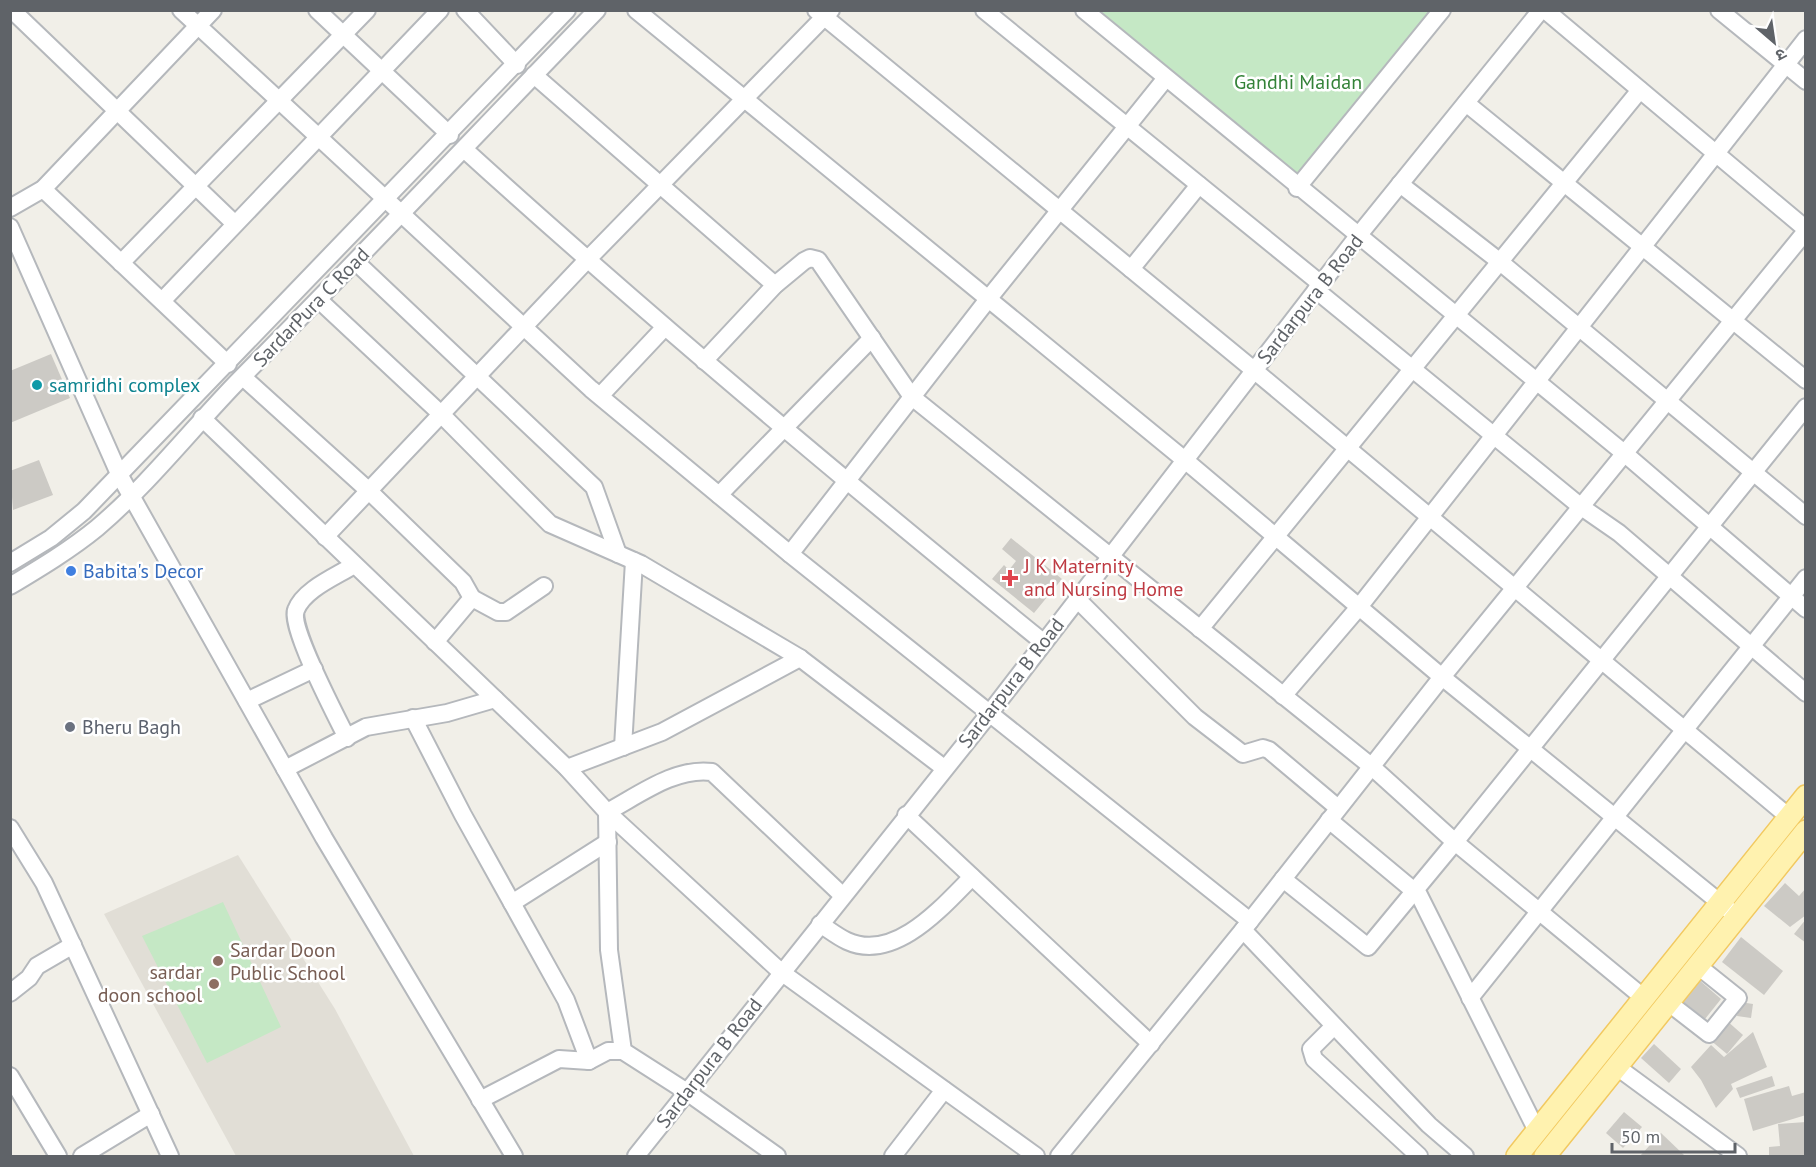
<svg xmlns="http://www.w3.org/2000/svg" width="1816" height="1167" font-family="'PT Sans','Noto Sans Devanagari',sans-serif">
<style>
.education{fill:#e1ded6}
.green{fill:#c5e8c5}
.building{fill:#cccac5}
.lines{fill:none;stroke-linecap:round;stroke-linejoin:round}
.minor-casing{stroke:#b5b8bc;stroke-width:20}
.major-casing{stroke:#f2c960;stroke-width:24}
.minor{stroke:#fff;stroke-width:16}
.major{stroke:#fff2af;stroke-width:21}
.culture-dot{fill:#0f9aa8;stroke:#fff;stroke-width:2}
.shop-dot{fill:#3f7fe0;stroke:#fff;stroke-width:2}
.health-dot{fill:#e0444e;stroke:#fff;stroke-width:2}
.worship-dot{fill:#6b7280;stroke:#fff;stroke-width:2}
.education-dot{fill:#8d6e63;stroke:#fff;stroke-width:2}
.labels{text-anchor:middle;stroke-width:5;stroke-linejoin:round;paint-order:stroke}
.park-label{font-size:20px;fill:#348238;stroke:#fff}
.street-label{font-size:20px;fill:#5f6368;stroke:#fff}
.culture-label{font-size:20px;fill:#0d838f;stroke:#fff;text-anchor:start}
.health-label{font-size:20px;fill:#be3a42;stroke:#fff;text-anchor:start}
.shop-label{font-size:20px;fill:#366cbe;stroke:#fff;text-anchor:start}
.worship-label{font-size:20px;fill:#5b616d;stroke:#fff;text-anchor:start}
.education-label{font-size:20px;fill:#785e54;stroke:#fff;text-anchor:start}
</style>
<rect width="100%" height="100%" fill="#f1efe8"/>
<!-- education -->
<polygon class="education" points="238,855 335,1009 414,1156 236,1156 104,914"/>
<!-- green -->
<g class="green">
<polygon points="1096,11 1451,11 1307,183"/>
<polygon points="223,902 281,1027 207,1063 142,936"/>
</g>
<!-- building -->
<g class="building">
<polygon points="51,354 70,398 10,423 10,371"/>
<polygon points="39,460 53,495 13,510 10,471"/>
<polygon points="1011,538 1062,579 1034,613 992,579 1004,565 1009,570 1016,561 1002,549"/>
<polygon points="1785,883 1799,896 1806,888 1806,915 1790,927 1764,906"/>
<polygon points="1806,919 1806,943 1794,934"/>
<polygon points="1741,937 1783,971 1764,995 1722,962"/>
<polygon points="1698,979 1721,999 1705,1019 1681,1000"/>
<polygon points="1740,1002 1753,1004 1751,1018 1737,1016"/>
<polygon points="1726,1020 1743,1035 1727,1054 1709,1039"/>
<polygon points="1753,1032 1767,1067 1731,1084 1733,1089 1716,1108 1701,1080 1691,1067 1711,1045 1724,1057"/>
<polygon points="1654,1044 1681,1069 1669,1083 1641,1058"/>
<polygon points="1772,1076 1775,1086 1740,1098 1736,1088"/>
<polygon points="1789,1086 1792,1096 1806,1092 1806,1115 1753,1131 1744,1099"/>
<polygon points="1624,1112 1642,1127 1623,1148 1606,1133"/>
<polygon points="1806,1122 1806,1156 1769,1156 1769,1147 1780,1146 1778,1124"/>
<polygon points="1661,1133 1684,1155 1682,1156 1640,1156"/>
</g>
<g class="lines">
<defs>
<g id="minor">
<polyline points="181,10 591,389 790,554 1250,921"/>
<polyline points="317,10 450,135"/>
<polyline points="465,10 517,65"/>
<polyline points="636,10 1186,461 1442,677 1729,910"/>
<polyline points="816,10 1255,371 1789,817"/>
<polyline points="984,10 1321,284"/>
<polyline points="1084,10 1624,453 1806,609"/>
<polyline points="1545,10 1806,229"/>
<polyline points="1719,10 1806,81"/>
<polyline points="14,12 235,224"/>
<polyline points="534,75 775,285"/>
<polyline points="1466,103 1806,380"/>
<path d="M 464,149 C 652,320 846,482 1043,642"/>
<polyline points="1400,184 1499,261 1806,516"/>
<polyline points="1297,188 1442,10"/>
<polyline points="43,189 228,364"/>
<polyline points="10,208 43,189 213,10"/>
<polyline points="10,227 120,476 324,838 514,1156"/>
<polyline points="356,262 594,487 618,554"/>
<polyline points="121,263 367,10"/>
<polyline points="1131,269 1199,185"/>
<polyline points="1316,290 1580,506 1619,533 1806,693"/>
<polyline points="162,301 440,10"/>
<polyline points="320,301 441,414 550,524 641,564 800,658 944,768"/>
<polyline points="704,361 775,285 804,261 810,258 818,260 912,397 1371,766 1455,842 1806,407"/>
<polyline points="243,377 369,491 463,582 472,598 435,642"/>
<polyline points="600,396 665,327"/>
<polyline points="202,418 567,768 607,812 781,972 1036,1156"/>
<polyline points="719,495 872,338"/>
<polyline points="325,537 587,260 831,10"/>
<polyline points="790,554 989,298 1166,78"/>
<polyline points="10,563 51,538 84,511 567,10"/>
<path d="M 10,586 C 40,568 70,550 97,528 C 150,483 193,427 241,378 C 361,257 478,133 597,10"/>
<polyline points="472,598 498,612 506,612 544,586"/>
<polyline points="1077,599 1195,717 1243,754 1263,748 1269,750 1338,808"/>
<polyline points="1200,629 1640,90"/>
<polyline points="1283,696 1359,607 1806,39"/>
<polyline points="247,701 314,669"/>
<polyline points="413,718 463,815 566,1000 589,1061 608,1051 623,1051"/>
<path d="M 347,738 C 337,718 289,626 296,610 C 304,589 337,576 354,565"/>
<polyline points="623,747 634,561"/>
<polyline points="567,768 662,732 800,658"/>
<polyline points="285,769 366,727 447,713 495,699"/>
<polyline points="906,815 1151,1044"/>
<polyline points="1329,820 1419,895 1537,1131"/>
<polyline points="10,828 44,883 170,1156"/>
<polyline points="1283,879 1368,947 1455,842 1644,998"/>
<polyline points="512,903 608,842"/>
<path d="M 820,924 C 828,929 838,937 847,941 C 895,963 943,906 972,877"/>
<polyline points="1243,930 1429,1125 1465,1156"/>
<polyline points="10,993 29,978 37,966 73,945"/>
<polyline points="1470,998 1806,578"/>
<polyline points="1669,1003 1709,1034 1738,998 1698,966"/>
<polyline points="1334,1026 1311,1049 1314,1059 1419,1156"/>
<polyline points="1617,1067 1738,1156"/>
<polyline points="10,1076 58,1156"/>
<polyline points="480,1100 559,1059 589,1061"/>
<polyline points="82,1156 151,1114"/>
<polyline points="636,1156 989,714 1358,236 1541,10"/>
<path d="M 777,1156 L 687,1092 L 623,1051 L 609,950 L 607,812 C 639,795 675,767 712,772 L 842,895"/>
<polyline points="893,1156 944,1090"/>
<polyline points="1059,1156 1243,930 1442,677 1806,231"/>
</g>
<g id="major">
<polyline points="1517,1156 1806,796"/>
<polyline points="1545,1156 1806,831"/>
</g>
</defs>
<!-- minor casing -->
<use href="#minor" class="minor-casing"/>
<!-- major casing -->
<use href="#major" class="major-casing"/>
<!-- minor -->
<use href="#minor" class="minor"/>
<!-- major -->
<use href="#major" class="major"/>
</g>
<!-- markers -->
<circle class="culture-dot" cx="37" cy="385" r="6"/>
<circle class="shop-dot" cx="71" cy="571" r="6"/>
<path class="health-dot" d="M1007 569h6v6h6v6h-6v6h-6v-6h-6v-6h6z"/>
<circle class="worship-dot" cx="70" cy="727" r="6"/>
<g class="education-dot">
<circle cx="218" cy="961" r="6"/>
<circle cx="214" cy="984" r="6"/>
</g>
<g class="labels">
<!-- park labels -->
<g class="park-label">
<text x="1298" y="89">Gandhi Maidan</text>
</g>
<!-- street labels -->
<g class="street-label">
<text transform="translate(1310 299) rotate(-52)" y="7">Sardarpura B Road</text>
<text transform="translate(311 307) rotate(-46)" y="7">SardarPura C Road</text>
<text transform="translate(1011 683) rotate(-52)" y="7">Sardarpura B Road</text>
<text transform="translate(709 1063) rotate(-52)" y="7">Sardarpura B Road</text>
</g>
<!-- culture labels -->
<g class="culture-label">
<text x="49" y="392">samridhi complex</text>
</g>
<!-- health labels -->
<g class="health-label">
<text x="1024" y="573">J K Maternity<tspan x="1024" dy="23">and Nursing Home</tspan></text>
</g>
<!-- shop labels -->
<g class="shop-label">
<text x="83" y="578">Babita's Decor</text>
</g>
<!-- worship labels -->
<g class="worship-label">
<text x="82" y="734">Bheru Bagh</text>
</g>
<!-- education labels -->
<g class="education-label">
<text x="230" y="957">Sardar Doon<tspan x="230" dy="23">Public School</tspan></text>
<text x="202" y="979" text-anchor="end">sardar<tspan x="202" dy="23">doon school</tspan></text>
</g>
</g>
<!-- border -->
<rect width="1816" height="1167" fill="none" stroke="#5f6368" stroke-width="24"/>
<!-- north arrow -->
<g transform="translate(1774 42) rotate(151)" stroke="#ffffff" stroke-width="4.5" paint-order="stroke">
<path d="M0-4.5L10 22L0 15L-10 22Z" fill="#5f6368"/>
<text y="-9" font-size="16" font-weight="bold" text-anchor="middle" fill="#5f6368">उ</text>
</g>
<!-- scale -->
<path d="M1612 1143v9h123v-9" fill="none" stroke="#5f6368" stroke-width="3"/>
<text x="1621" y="1143" font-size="18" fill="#5f6368" stroke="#ffffff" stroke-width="4.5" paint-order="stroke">50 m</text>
</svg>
